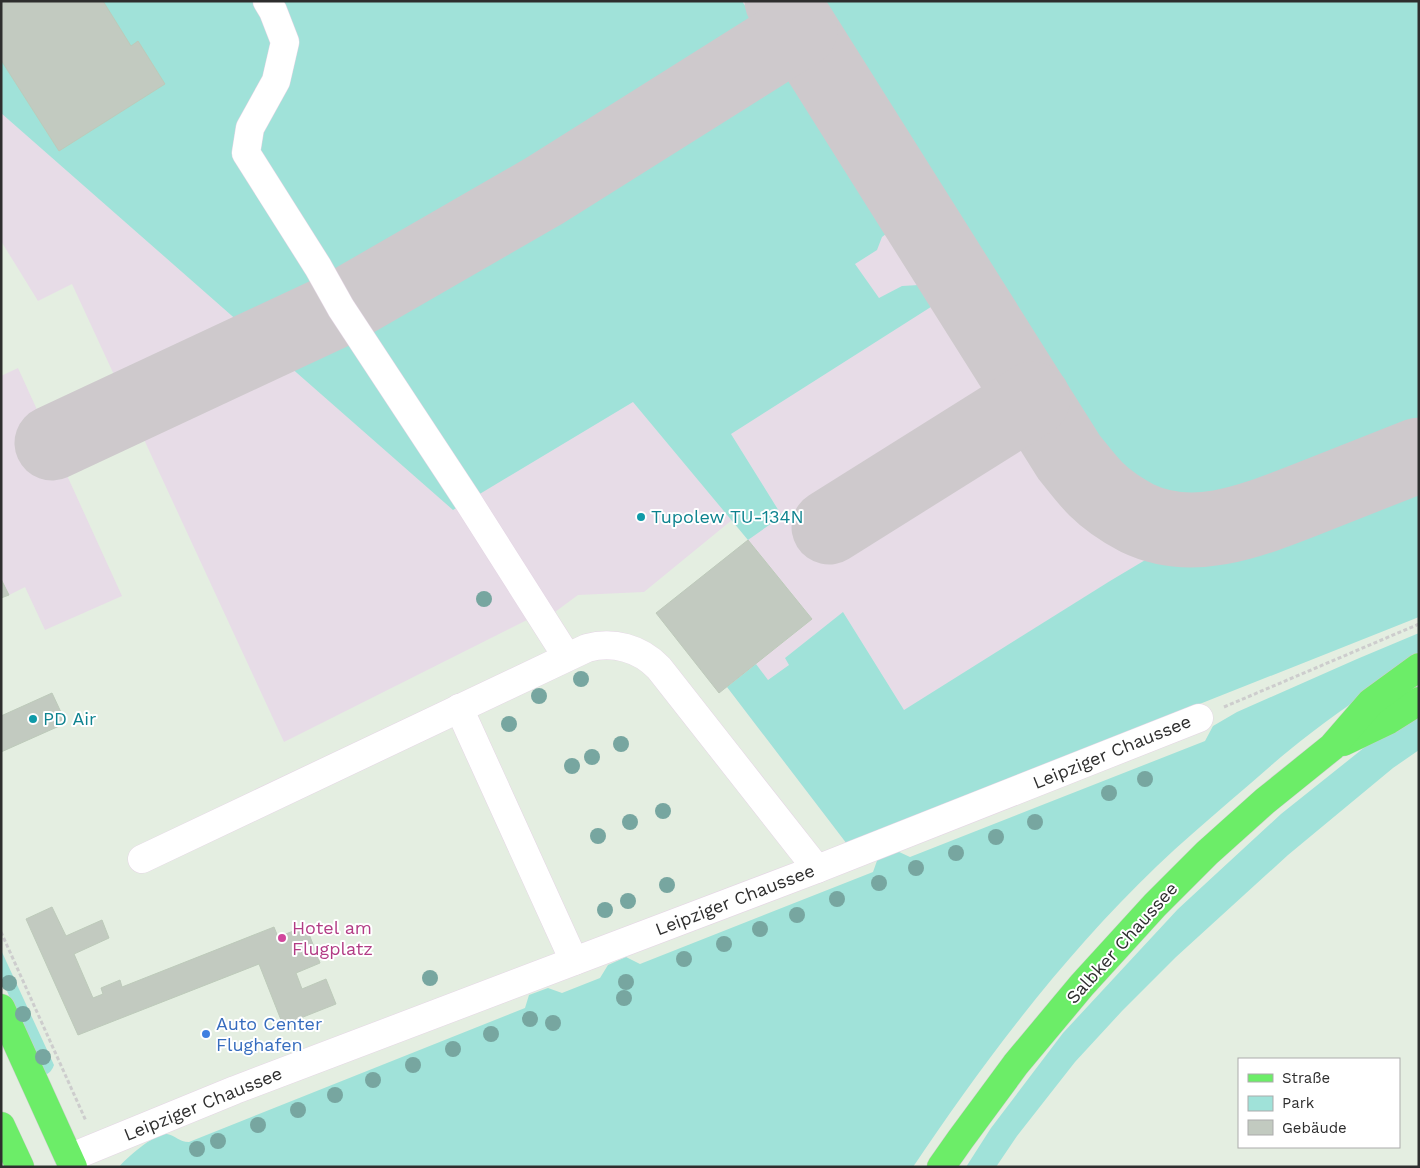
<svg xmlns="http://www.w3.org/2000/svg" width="1420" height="1168" font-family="'Work Sans',sans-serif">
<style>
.airport{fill:#e7dce7}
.green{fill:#a0e2d9}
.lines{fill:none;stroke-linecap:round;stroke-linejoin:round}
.taxiway{stroke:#cec9cc;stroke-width:75}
.building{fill:#c2cac0;stroke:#bdcaba}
.minor-casing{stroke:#e5d6e5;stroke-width:29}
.major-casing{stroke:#cdcdcd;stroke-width:29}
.path{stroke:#cdcdcd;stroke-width:3;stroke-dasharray:4 2.5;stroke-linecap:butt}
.minor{stroke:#fff;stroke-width:28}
.major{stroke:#6ced68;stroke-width:28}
.tree{fill:#77a6a0}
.culture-dot{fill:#0f9aa8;stroke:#fff;stroke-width:2}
.hotel-dot{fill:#d1479c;stroke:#fff;stroke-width:2}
.shop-dot{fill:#3f7fe0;stroke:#fff;stroke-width:2}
.labels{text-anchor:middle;stroke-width:4;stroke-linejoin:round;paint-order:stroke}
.culture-label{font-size:18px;fill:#0d838f;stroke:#fff;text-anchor:start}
.street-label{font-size:18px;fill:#2e2e2e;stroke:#fff}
.hotel-label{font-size:18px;fill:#b23c85;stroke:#fff;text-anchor:start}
.shop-label{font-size:18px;fill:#366cbe;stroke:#fff;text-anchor:start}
</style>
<rect width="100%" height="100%" fill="#e4eee1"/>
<!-- airport -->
<g class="airport">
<polygon points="1,1 1419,1 1419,593 847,844 727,687 719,693 656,613 748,540 732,520 644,592 578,595 555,612 529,619 284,742 72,284 38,301 1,241"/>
<polygon points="18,368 122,596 45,630 25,587 9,595 1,579 1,376"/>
</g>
<!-- green -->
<g class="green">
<polygon points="1,1 742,1 890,231 882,237 877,250 855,264 879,298 902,286 919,285 934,305 731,434 782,516 748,540 633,402 453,510 1,113"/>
<path d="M 820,1 L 1419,1 L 1419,421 C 1379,437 1339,453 1299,469 C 1273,479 1245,492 1217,497 C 1187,503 1152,494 1127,476 C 1096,452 1075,408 1055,374 Z"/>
<polygon points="1419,490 1419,617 847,844 727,687 756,664 768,680 789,665 785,658 843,612 904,710 1110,581 1157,553 1187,563 1208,564 1229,561 1278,546"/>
<path d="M 1419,633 L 1419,656 C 1383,682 1346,706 1311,733 C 1283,754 1257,778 1230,801 C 1206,822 1181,843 1157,866 C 1063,956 985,1060 913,1167 L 119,1167 C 126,1158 155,1133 167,1134 C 175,1135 179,1142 189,1142 L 525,1008 L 529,995 L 548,988 L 562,993 L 600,978 L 608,965 L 626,957 L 640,964 L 873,872 L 878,858 L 897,851 L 910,857 L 1205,741 L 1213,726 L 1237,712 L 1357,659 Z"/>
<polygon points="1419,714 1419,750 1393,768 1288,855 1176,957 1122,1011 1075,1062 1017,1136 996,1167 966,1167 991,1128 1063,1033 1178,909 1281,814 1370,743"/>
<path d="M 1,950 L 54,1065 C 52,1070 50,1073 45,1075 L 1,978 Z"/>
</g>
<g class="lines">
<!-- taxiway -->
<g class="taxiway">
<path d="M 782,1 L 1069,457 C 1078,468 1086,479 1096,489 C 1108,501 1122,510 1137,518 C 1193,545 1251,521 1305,500 C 1343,485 1381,470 1419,455"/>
<polyline points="52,443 341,308 544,191 800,30"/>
<polyline points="829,527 1033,399"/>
</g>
</g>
<!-- building -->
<g class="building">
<polygon points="1,1 103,1 131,46 138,41 165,84 59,151 1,60"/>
<polygon points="748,540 812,619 719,693 656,613"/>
<polygon points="1,579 9,595 1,598"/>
<polygon points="52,693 66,723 1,752 1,716"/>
<polygon points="52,907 66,936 102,920 109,938 74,954 93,998 103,994 101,988 120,980 122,987 274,927 278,937 306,926 320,963 296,973 302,989 326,979 336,1004 283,1025 259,964 78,1035 26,919"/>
</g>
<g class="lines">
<defs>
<g id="minor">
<polyline points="267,1 273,11 285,42 276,81 250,128 246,153 318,267 341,308 468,501 567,657"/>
<polyline points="459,708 574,961"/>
<path d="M 142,859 L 587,648 C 613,641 640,648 659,668 L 817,869"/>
<polyline points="69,1158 235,1090 817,869 1199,718"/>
</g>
<g id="major">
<polyline points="1343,742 1389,720 1419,701"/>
<polyline points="1,1008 73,1167"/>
<polyline points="1,1126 20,1167"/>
<polyline points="941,1167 960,1140 1016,1064 1082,985 1155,905 1207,853 1265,801 1332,747 1371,702 1419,667"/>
</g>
</defs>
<!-- minor casing -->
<use href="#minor" class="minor-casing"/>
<!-- major casing -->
<use href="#major" class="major-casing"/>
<!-- path -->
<g class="path">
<polyline points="1224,707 1419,624"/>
<polyline points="1,932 86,1121"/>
</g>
<!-- minor -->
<use href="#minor" class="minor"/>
<!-- major -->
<use href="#major" class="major"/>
</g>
<!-- trees -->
<g class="tree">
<circle cx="484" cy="599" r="8"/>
<circle cx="581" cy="679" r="8"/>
<circle cx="539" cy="696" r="8"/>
<circle cx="509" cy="724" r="8"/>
<circle cx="621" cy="744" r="8"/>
<circle cx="592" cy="757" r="8"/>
<circle cx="572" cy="766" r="8"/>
<circle cx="1145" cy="779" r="8"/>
<circle cx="1109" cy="793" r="8"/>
<circle cx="663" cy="811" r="8"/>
<circle cx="630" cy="822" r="8"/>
<circle cx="1035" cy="822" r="8"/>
<circle cx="598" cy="836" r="8"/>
<circle cx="996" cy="837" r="8"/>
<circle cx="956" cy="853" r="8"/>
<circle cx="916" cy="868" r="8"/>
<circle cx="879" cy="883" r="8"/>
<circle cx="667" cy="885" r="8"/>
<circle cx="837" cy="899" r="8"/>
<circle cx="628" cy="901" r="8"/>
<circle cx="605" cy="910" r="8"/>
<circle cx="797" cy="915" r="8"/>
<circle cx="760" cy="929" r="8"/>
<circle cx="724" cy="944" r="8"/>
<circle cx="684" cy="959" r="8"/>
<circle cx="430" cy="978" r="8"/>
<circle cx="626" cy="982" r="8"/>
<circle cx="9" cy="983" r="8"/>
<circle cx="624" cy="998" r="8"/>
<circle cx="23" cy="1014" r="8"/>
<circle cx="530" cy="1019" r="8"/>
<circle cx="553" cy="1023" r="8"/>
<circle cx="491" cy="1034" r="8"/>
<circle cx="453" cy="1049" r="8"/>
<circle cx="43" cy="1057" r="8"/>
<circle cx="413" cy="1065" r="8"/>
<circle cx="373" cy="1080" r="8"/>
<circle cx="335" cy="1095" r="8"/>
<circle cx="298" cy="1110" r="8"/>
<circle cx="258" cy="1125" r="8"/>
<circle cx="218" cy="1141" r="8"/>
<circle cx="197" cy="1149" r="8"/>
</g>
<!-- markers -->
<g class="culture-dot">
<circle cx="641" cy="517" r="5"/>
<circle cx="33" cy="719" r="5"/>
</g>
<circle class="hotel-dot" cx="282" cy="938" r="5"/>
<circle class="shop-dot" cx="206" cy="1034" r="5"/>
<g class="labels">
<!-- culture labels -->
<g class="culture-label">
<text x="651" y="523">Tupolew TU-134N</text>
<text x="43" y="725">PD Air</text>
</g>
<!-- street labels -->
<g class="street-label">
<text transform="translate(1112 752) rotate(-22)" y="6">Leipziger Chaussee</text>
<text transform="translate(735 900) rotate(-21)" y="6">Leipziger Chaussee</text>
<text transform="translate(1122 943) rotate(-48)" y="6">Salbker Chaussee</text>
<text transform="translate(203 1104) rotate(-22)" y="6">Leipziger Chaussee</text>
</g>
<!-- hotel labels -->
<g class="hotel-label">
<text x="292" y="934">Hotel am<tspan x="292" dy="21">Flugplatz</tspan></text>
</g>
<!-- shop labels -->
<g class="shop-label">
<text x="216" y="1030">Auto Center<tspan x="216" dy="21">Flughafen</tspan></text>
</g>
</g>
<!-- border -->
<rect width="1420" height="1168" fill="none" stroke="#2e2e2e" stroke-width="5"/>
<!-- legend -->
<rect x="1238" y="1058" width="162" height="90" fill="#ffffff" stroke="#ababab"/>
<rect x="1248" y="1074" width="25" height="8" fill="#6ced68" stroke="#ababab"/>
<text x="1282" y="1083" font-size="15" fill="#2e2e2e">Straße</text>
<rect x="1248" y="1096" width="25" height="15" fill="#a0e2d9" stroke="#ababab"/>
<text x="1282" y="1108" font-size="15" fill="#2e2e2e">Park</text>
<rect x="1248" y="1120" width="25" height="15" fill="#c2cac0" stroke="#ababab"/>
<text x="1282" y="1133" font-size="15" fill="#2e2e2e">Gebäude</text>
</svg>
